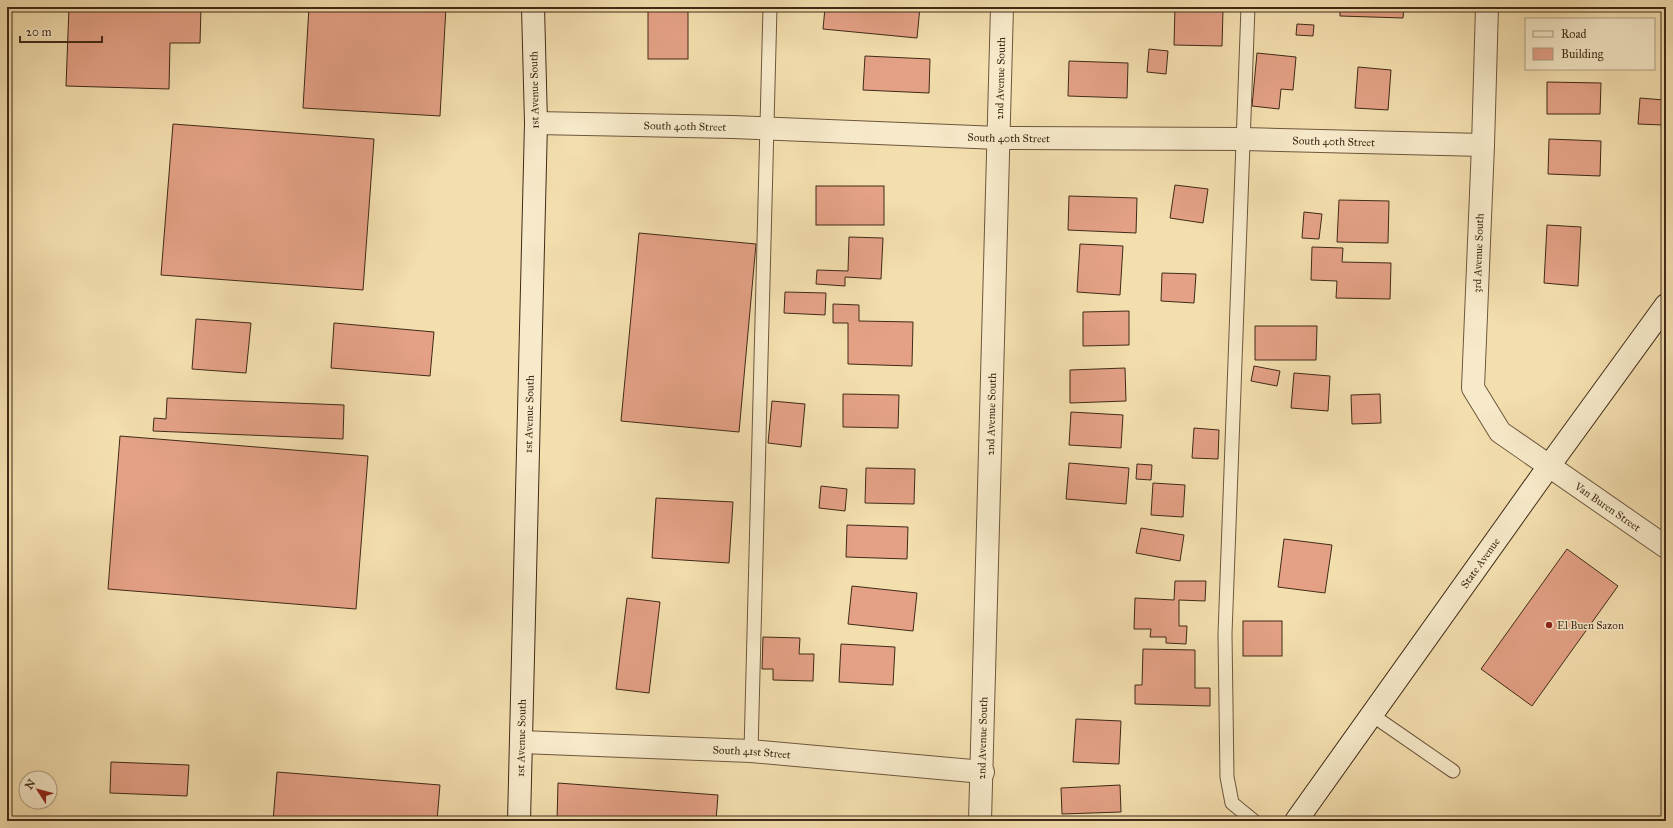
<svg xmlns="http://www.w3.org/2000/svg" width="1673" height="828" font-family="'IM FELL Great Primer',serif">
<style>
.building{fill:#e4a186;stroke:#402a17}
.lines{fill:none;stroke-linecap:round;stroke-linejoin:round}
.lane-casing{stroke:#6d573d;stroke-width:15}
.street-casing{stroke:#6d573d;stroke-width:24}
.secondary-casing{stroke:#402a17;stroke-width:24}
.lane{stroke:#f7eaca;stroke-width:13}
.street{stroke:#f7eaca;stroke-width:22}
.secondary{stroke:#f7eaca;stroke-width:22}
.poi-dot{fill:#8f2418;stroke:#f7eaca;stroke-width:1.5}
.labels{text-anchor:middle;stroke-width:3;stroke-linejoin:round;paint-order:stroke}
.street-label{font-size:11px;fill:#402a17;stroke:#f7eaca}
.poi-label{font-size:11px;fill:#402a17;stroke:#f7eaca;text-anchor:start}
</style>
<rect width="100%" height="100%" fill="#f3deae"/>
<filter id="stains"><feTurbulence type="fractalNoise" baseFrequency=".005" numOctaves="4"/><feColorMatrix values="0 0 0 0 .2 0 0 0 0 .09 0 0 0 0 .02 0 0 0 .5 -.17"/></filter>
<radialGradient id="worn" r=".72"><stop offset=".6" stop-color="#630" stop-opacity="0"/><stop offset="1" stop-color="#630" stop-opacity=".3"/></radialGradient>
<!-- building -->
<g class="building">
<polygon points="69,7 201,7 200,43 170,43 169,89 66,86"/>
<polygon points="309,7 446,7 440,116 303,108"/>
<rect x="648" y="7" width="40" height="52"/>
<polygon points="849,7 920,7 917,38 823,29 825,8 849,10"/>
<polygon points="1175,7 1205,7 1205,10 1223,10 1222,46 1174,45"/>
<polygon points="1340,7 1404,7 1403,18 1340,16"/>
<polygon points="1297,24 1314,25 1313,36 1296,35"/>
<polygon points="1666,31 1666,58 1663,58"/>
<polygon points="1149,49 1168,51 1166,74 1147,72"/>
<polygon points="1257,53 1296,57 1293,90 1281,89 1279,109 1252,106"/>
<polygon points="865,56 930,59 929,93 863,90"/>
<polygon points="1069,61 1128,63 1127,98 1068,96"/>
<polygon points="1358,67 1391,70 1388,110 1355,108"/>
<polygon points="1547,82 1601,83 1600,114 1547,114"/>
<polygon points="1640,98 1664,100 1662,125 1638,124"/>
<polygon points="173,124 374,139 363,290 161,275"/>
<polygon points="1549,139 1601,141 1600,176 1548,174"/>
<polygon points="1175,185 1208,189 1203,223 1170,218"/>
<rect x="816" y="186" width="68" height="39"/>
<polygon points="1069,196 1137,198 1136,233 1068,230"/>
<polygon points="1339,200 1389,201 1388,243 1337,242"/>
<polygon points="1304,212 1322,214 1319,239 1302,238"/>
<polygon points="1547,225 1581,227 1578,286 1544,283"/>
<polygon points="639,233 756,244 739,432 621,421"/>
<polygon points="849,237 883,238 881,279 845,277 845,286 816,284 817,270 848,271"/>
<polygon points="1080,244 1123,246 1120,295 1077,292"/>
<polygon points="1312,247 1343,248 1342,262 1391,263 1390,299 1336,298 1337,281 1311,280"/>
<polygon points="1162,273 1196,274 1194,303 1161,301"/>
<polygon points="785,292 826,293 825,315 784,313"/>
<polygon points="833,304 859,305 859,321 913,322 912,366 848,364 848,323 833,323"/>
<polygon points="1129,311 1129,345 1083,346 1083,312"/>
<polygon points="196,319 251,323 246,373 192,369"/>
<polygon points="334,323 434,332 430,376 331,368"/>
<polygon points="1255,326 1317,326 1316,360 1255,360"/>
<polygon points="1254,366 1280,371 1277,386 1251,381"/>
<polygon points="1125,368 1126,401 1070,403 1070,370"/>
<polygon points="1294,373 1330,376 1328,411 1291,408"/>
<polygon points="843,394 899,395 898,428 843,427"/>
<polygon points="1380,394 1381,423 1352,424 1351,395"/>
<polygon points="167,398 344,405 343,439 153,431 154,418 166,419"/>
<polygon points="772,401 805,404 801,447 768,443"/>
<polygon points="1071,412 1123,415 1121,448 1069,445"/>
<polygon points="1194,428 1219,430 1218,459 1192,458"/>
<polygon points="120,436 368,456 356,609 108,589"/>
<polygon points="1069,463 1129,468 1126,504 1066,499"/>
<polygon points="1137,464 1152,465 1151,480 1136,479"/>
<polygon points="866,468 915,469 914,504 865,503"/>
<polygon points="1153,483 1185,485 1183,517 1151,515"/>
<polygon points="821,486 847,489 845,511 819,508"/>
<polygon points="656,498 733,502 729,563 652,558"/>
<polygon points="847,525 908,527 907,559 846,557"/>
<polygon points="1141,528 1184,535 1180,561 1136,553"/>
<polygon points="1284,539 1332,545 1325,593 1278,587"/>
<polygon points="1567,549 1618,586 1532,706 1481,669"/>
<polygon points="1175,581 1206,581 1205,601 1179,600 1179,626 1187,626 1186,644 1166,643 1166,637 1150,637 1151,629 1134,629 1135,598 1174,600"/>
<polygon points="852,586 917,593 913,631 848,624"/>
<polygon points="627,598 660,602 649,693 616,689"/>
<rect x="1243" y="621" width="39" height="35"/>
<polygon points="763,637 800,638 799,654 814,654 813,681 773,680 773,669 762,669"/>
<polygon points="841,644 895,647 893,685 839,682"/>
<polygon points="1143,649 1195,650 1195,688 1210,688 1210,706 1135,704 1135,685 1142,685"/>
<polygon points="1076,719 1121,721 1119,764 1073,762"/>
<polygon points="111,762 189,765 187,796 110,793"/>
<polygon points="277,772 440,785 437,821 273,821"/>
<polygon points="558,783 718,795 716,821 557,821"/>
<polygon points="1120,785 1121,812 1062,814 1061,788"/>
</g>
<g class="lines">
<defs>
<g id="lane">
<polyline points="1248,7 1225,634 1227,777 1232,803 1254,821"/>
<polyline points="1372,715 1453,771"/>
<polyline points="751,751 770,7"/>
</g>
<g id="street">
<path id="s1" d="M 1487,7 L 1483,145 L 1473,388 L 1500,432 L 1666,547"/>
<path id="s2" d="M 536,123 L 733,127 L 999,138 L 1244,139 L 1483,145"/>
<path id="s3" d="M 521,742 L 751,751 L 983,772"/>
<path id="s4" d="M 980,821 L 1002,7"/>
</g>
<g id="secondary">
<path id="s5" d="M 519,821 L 536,123 L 533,7"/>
<path id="s6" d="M 1296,821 L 1549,466 L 1666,305"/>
</g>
</defs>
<!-- lane casing -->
<use href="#lane" class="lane-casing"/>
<!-- street casing -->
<use href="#street" class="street-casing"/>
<!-- secondary casing -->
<use href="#secondary" class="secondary-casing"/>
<!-- lane -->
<use href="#lane" class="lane"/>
<!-- street -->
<use href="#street" class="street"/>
<!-- secondary -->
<use href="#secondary" class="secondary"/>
</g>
<!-- markers -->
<circle class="poi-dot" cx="1549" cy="625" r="4"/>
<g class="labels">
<!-- street labels -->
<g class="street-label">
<text dy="4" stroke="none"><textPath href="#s4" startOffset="743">2nd Avenue South</textPath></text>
<text transform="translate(534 90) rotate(-91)" y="4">1st Avenue South</text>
<text dy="4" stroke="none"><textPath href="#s2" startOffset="149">South 40th Street</textPath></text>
<text dy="4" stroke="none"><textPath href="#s2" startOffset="473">South 40th Street</textPath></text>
<text dy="4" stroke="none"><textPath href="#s2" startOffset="798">South 40th Street</textPath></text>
<text transform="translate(1478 253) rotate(-88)" y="4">3rd Avenue South</text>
<text dy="4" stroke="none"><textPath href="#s5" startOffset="407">1st Avenue South</textPath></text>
<text dy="4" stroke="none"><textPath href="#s4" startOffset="407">2nd Avenue South</textPath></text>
<text dy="4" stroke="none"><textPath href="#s1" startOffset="564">Van Buren Street</textPath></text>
<text dy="4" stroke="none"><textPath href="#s6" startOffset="317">State Avenue</textPath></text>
<text dy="4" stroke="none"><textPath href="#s5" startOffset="83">1st Avenue South</textPath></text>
<text dy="4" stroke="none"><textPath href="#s4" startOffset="83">2nd Avenue South</textPath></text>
<text dy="4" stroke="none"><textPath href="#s3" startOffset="231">South 41st Street</textPath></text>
</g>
<!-- poi labels -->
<g class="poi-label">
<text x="1557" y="629">El Buen Sazon</text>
</g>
</g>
<!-- margin -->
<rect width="1673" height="828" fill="none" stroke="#f3deae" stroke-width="24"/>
<rect x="8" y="8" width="1657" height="812" fill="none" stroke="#402a17" stroke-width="2"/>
<rect x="12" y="12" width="1649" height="804" fill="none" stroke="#402a17"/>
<!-- legend -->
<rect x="1525" y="18" width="130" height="52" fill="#f7eaca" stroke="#ae9d82"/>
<rect x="1533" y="31" width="20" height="6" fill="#f7eaca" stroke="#ae9d82"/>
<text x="1561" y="38" font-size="12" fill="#402a17">Road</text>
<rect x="1533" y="48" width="20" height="12" fill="#e4a186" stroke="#ae9d82"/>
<text x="1561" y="58" font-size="12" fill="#402a17">Building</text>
<!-- north arrow -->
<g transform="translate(38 790) rotate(306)"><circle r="19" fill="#f7eaca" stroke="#ae9d82"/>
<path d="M0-3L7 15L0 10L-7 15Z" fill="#8f2418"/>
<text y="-6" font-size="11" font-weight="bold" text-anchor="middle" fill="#402a17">N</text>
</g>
<!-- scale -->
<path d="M20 36v6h82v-6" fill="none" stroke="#402a17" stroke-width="2"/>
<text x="26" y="36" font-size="12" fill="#402a17" stroke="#f7eaca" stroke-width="3" paint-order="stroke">20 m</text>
<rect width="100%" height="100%" filter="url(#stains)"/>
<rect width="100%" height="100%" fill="url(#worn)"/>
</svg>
